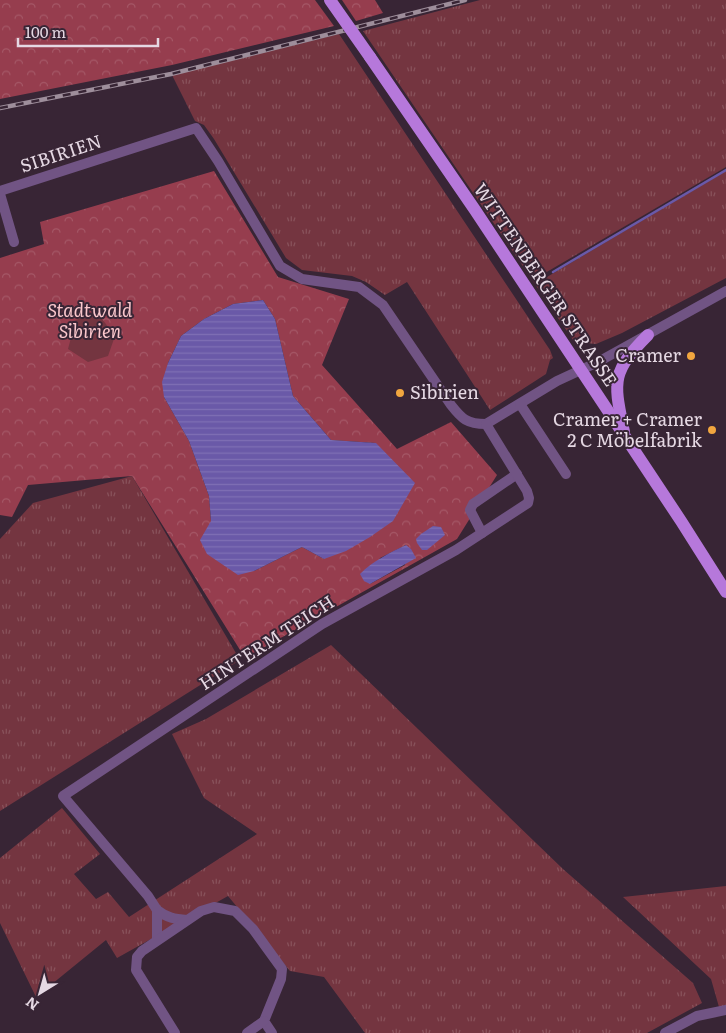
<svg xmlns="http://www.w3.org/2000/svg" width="726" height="1033" font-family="Literata,serif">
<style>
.grass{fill:url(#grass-tufts)}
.forest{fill:url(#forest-crowns);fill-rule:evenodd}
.park{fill:#743540}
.water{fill:url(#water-rules)}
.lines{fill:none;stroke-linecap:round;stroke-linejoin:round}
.stream{stroke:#6a59a8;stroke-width:2.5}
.minor{stroke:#715484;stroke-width:10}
.major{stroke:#b678db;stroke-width:12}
.rail-casing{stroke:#9e8e9b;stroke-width:4.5}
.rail{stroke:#382535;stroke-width:2.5;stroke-dasharray:8;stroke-linecap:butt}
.major-bridge{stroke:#b678db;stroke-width:12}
.poi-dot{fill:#f1a63f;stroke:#382535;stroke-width:2}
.labels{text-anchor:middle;stroke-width:4;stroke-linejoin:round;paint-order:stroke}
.street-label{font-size:18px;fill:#e5d8e3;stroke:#382535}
.park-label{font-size:18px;font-style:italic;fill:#fbc7cc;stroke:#382535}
.poi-label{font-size:18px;fill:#e5d8e3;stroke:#382535;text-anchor:end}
</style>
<defs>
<pattern id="grass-tufts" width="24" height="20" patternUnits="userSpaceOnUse" patternTransform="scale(1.25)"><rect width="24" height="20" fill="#743540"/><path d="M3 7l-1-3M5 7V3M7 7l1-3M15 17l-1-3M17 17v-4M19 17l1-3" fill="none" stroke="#88525b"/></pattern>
<pattern id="forest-crowns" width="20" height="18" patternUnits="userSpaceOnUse" patternTransform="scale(1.25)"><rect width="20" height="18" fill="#963d4e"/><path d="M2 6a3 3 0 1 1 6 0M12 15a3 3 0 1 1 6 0" fill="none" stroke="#a55867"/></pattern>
<pattern id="water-rules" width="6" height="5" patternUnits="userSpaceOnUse" patternTransform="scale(1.25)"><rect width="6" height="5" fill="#6a59a8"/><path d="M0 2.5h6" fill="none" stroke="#7f70b4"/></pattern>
</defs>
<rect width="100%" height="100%" fill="#382535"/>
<!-- grass -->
<g class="grass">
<polygon points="480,0 726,0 726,167 545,273 547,277 726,171 726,278 622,333 596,344 585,343 579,337 573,340 363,31"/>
<polygon points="339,34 550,350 553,358 550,360 546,374 490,410 407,282 385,295 366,282 352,276 302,270 286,258 214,139 204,125 195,121 172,75"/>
<polygon points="132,476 240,660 0,811 0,539 33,503"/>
<polygon points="331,645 563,869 693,983 702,1003 647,1033 365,1033 324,977 290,971 228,896 117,958 106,940 36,997 0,923 0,858 62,808 100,854 74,874 96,899 108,892 129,917 257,834 204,798 172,734 206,719"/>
<polygon points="726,886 726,1006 719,1007 711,979 623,897"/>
</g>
<!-- forest -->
<g class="forest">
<polygon points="0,0 315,0 334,26 172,65 0,99"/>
<polygon points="342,0 375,0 383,13 356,21"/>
<path d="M 214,171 L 278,277 L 349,299 L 322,365 L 397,449 L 451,422 L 497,475 L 457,539 L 245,658 L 132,476 L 28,485 L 12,517 L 0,515 L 0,258 L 44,244 L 40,222 ZM 263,300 L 275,319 L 293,396 L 331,440 L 376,443 L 324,559 L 302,547 L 254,571 L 211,521 L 209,496 L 189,441 L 164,397 L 168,363 L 181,336 L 204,319 L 233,304 ZM 406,545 L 405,565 L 370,584 L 380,558 Z"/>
</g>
<!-- park -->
<polygon class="park" points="96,311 115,336 108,356 88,362 68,349 72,334 65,325"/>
<!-- water -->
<g class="water">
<polygon points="263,300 275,319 293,396 331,440 376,443 415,483 393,521 370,537 346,551 324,559 302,547 254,571 238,575 207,554 200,540 211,521 209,496 189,441 164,397 162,382 168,363 181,336 204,319 233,304"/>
<polygon points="433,526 441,527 445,535 427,550 422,550 417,543 416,539 421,534"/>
<path d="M 406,545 L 411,549 L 416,558 L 370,584 L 364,581 L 360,574 C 373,561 389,553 406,545 Z"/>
</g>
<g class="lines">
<!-- stream -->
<polyline class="stream" points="553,272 726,170"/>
<!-- minor -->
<g class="minor">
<path d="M 0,191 L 196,128 L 218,161 L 280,266 L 302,279 L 359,287 L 383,305 L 451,405 C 462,419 467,424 486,424 L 557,381 L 598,362 L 726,291"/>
<polyline points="0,194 14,242"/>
<polyline points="520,404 566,474"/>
<polyline points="482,533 470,510 473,504 517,474"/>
<path d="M 157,910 C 167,918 175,919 187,920"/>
<polyline points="157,940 157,910 148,896 63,796 322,624 456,550 528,503 529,498 527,491 486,424"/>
<polyline points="175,1033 136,970 137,957 142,951 201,911 214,907 235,911 253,929 282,969 281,979 264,1021 272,1033"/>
<polyline points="247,1033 264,1021"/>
<polyline points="665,1033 697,1016 726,1010"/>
</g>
<!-- major -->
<g class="major">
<polyline points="370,57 475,210 681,521 726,592"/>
<path d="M 624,432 C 614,382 610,373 648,335"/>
</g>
<defs>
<polyline id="rail" points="0,108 171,74 465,0"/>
</defs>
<!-- rail casing -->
<use href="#rail" class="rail-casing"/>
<!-- rail -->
<use href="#rail" class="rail"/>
<!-- major-bridge -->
<polyline class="major-bridge" points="330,0 370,57"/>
</g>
<!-- markers -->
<g class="poi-dot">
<circle cx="691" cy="356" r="5"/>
<circle cx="400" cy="393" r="5"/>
<circle cx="712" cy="430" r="5"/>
</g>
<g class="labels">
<!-- street labels -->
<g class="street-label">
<text transform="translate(61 154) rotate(-18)" y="6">SIBIRIEN</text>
<text transform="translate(545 285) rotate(56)" y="6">WITTENBERGER STRASSE</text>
<text transform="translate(267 643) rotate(-33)" y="6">HINTERM TEICH</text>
</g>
<!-- park labels -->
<g class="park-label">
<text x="90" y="317">Stadtwald<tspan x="90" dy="21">Sibirien</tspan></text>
</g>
<!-- poi labels -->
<g class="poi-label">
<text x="681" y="362">Cramer</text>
<text x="410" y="399" text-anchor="start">Sibirien</text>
<text x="702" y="426">Cramer + Cramer<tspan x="702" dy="21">2 C Möbelfabrik</tspan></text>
</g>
</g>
<!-- north arrow -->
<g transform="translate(40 993) rotate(217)" stroke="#382535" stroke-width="4" paint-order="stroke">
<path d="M0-4L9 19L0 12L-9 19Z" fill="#e5d8e3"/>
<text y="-8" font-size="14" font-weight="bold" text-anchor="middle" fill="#e5d8e3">N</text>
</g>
<!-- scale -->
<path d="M18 38v8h140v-8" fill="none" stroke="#e5d8e3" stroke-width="2.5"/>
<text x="25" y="38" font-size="15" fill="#e5d8e3" stroke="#382535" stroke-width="4" paint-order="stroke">100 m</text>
</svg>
